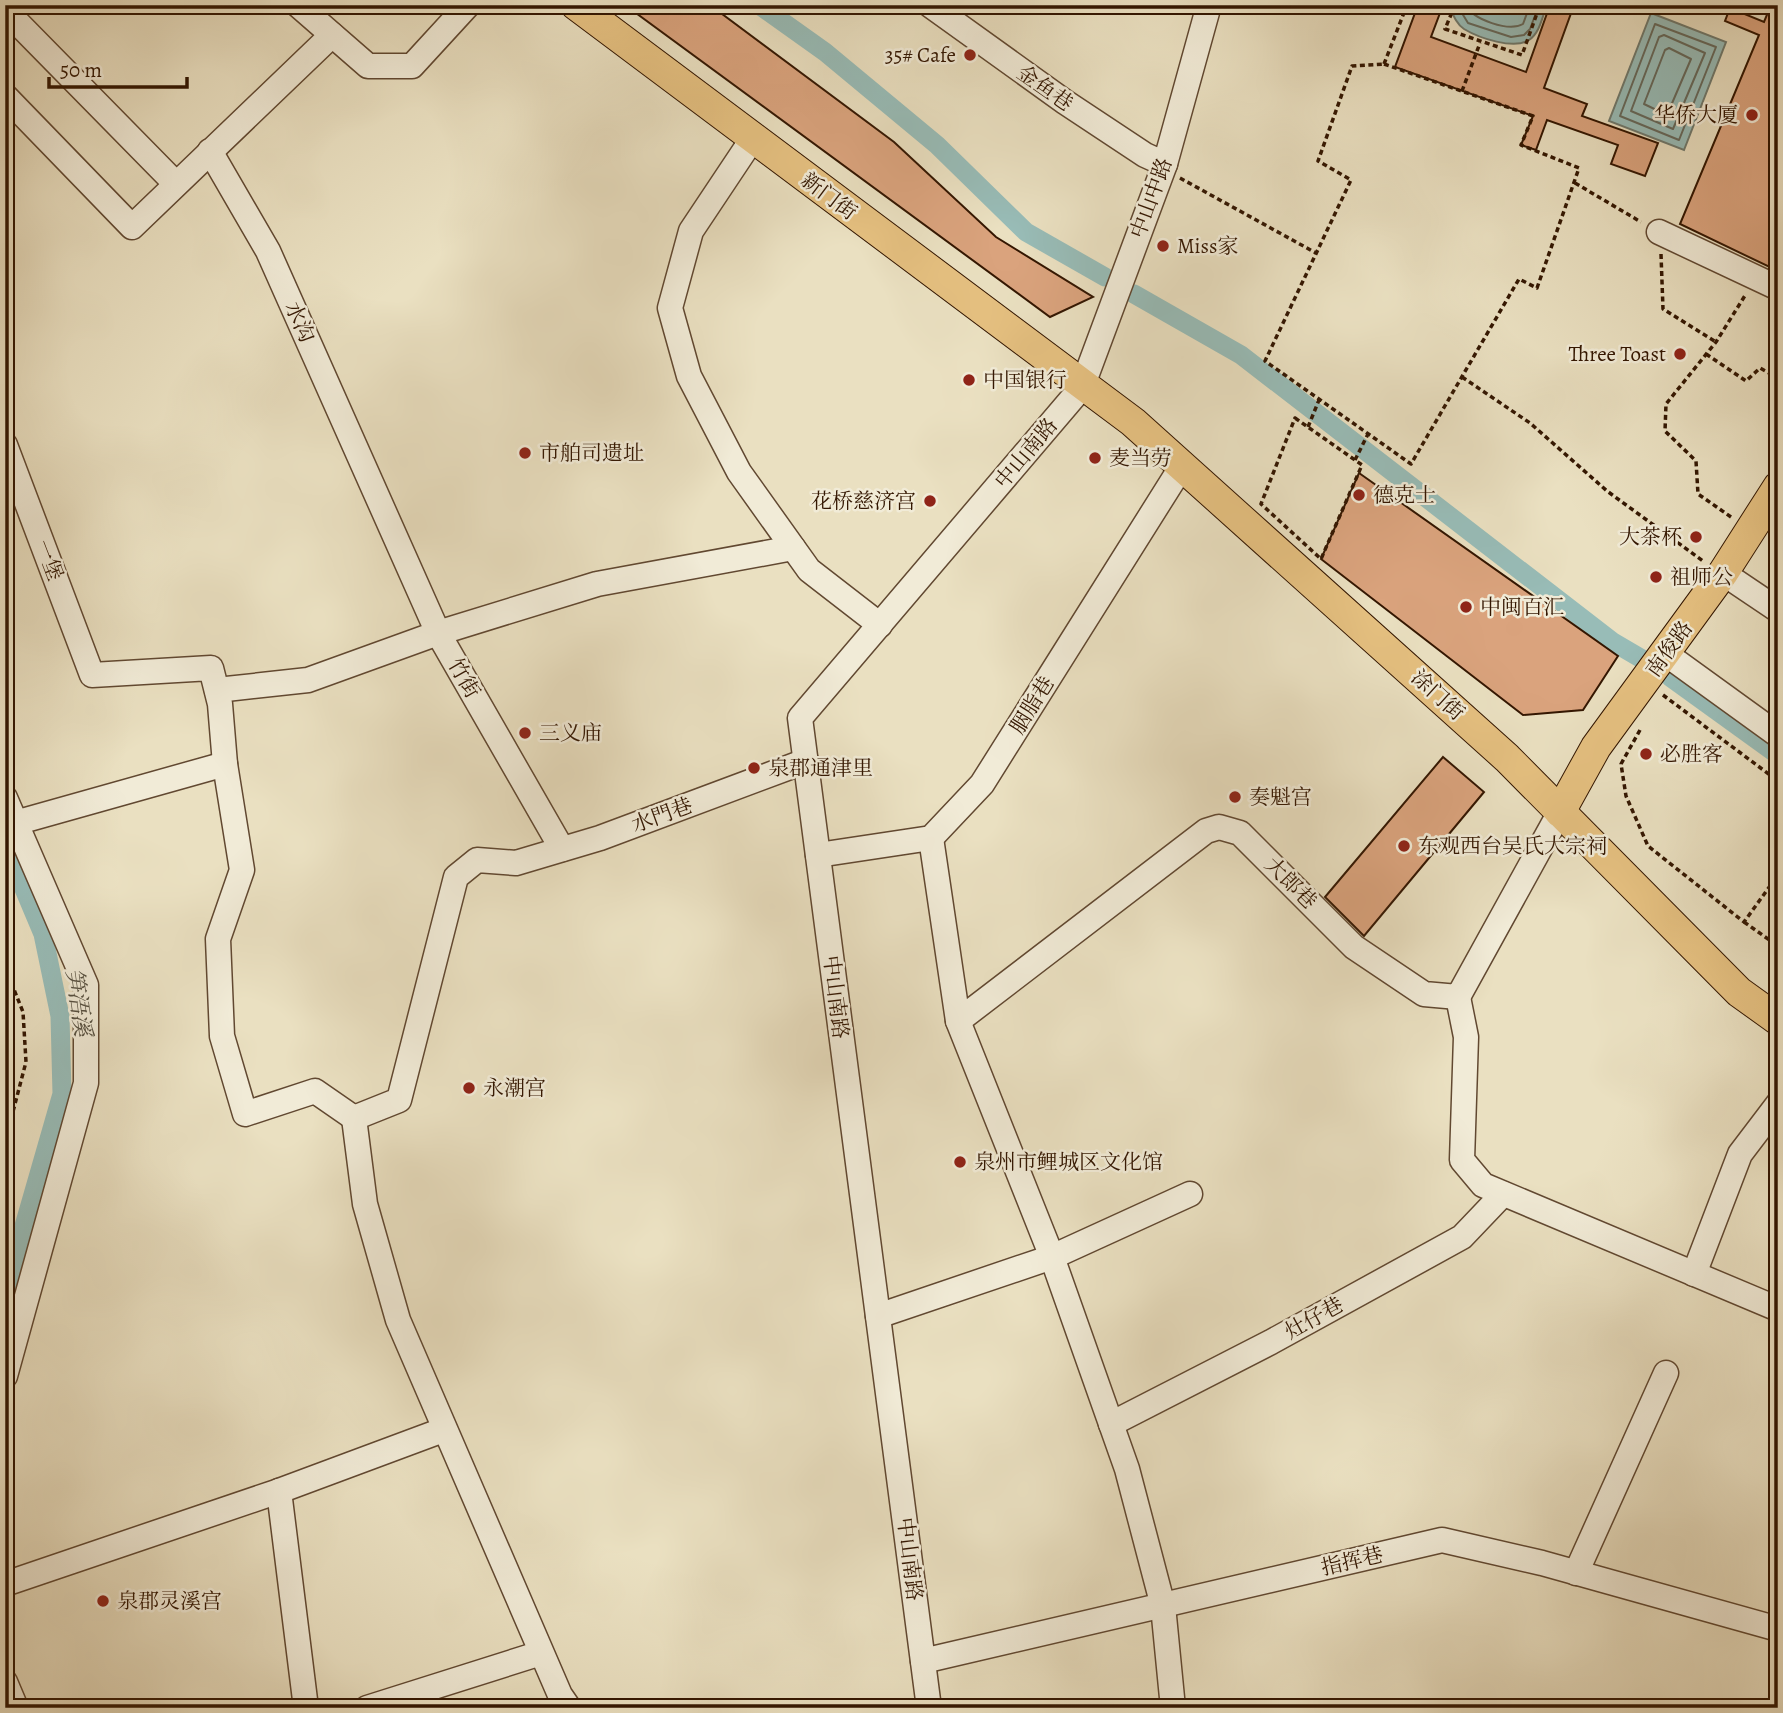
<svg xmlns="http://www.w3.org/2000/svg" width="1783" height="1713" font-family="Alegreya,'Noto Serif SC',serif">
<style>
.water{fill:#98bcb7;stroke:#707a6e;stroke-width:2}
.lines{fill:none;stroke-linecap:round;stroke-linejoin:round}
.shore{stroke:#66695c;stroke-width:2}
.canal{stroke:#98bcb7;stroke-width:19}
.building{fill:#daa37d;stroke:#331601;stroke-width:2}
.minor-casing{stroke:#614831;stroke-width:27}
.major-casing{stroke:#331601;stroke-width:32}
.path{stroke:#331601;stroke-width:3.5;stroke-dasharray:5 3.5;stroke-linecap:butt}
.minor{stroke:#f1ebd7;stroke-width:24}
.major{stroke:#e5c080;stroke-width:30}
.poi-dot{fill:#8f2418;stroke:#f1ebd7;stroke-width:2.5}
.labels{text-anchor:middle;stroke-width:5;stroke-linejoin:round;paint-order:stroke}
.poi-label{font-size:21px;fill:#331601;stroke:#f1ebd7;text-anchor:start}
.street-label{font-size:21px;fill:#331601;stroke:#f1ebd7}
.water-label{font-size:23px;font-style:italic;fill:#565041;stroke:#f1ebd7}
</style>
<rect width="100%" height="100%" fill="#eae0c1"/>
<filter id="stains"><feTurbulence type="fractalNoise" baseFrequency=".00286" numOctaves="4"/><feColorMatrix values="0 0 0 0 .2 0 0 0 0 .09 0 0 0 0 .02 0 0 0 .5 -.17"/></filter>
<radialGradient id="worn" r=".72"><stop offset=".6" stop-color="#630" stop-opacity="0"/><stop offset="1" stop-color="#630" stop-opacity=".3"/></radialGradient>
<!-- water -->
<g class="water">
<path d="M 1449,5 L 1547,5 C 1542,17 1540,33 1529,40 C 1514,50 1479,38 1464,29 C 1456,24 1453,14 1449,5 Z"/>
<polygon points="1651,13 1726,42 1684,150 1609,121"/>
</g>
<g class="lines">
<!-- shore -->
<g class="shore">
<polyline points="1457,5 1468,23 1511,37 1524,35 1530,29 1539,5"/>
<path d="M 1466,5 C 1473,20 1509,32 1523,24 L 1530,5"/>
<polygon points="1655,24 1716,47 1679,140 1620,116"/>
<polygon points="1664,35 1705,53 1673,129 1631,111 1659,37"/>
<polygon points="1669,48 1691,59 1667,115 1644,104 1665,50"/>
</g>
<!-- canal -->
<g class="canal">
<polyline points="759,5 825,52 937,145 1026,232 1105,277"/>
<polyline points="1134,294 1241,355 1613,642 1642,659"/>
<polyline points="1670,677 1778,755"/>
<polyline points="5,844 43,934 60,1016 62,1094 5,1292"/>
</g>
</g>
<!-- building -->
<g class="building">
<polygon points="625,5 710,5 894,142 996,237 1093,297 1050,317"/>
<polygon points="1418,5 1443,5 1431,37 1526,72 1550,5 1574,5 1544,88 1587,104 1582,116 1658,143 1645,176 1611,164 1618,145 1547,120 1536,150 1521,145 1533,116 1395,67"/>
<polygon points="1771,5 1778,5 1778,271 1680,224 1759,35 1725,21 1730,8 1764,22"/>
<polygon points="1359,473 1618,656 1583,710 1523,715 1321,559"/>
<polygon points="1443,757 1484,792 1364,936 1325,897"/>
</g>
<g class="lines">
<defs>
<g id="minor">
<polyline points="298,5 368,66 412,66 468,5"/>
<polyline points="930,5 1065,102 1145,155 1165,164"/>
<polyline points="5,10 176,184"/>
<polyline points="5,96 132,227 332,35"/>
<polyline points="753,138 691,231 670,308 689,376 739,472 809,570 880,625"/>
<polyline points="210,151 268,251 438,633 562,849"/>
<polyline points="1659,232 1778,288"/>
<polyline points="5,445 92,675 211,668 220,704 225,764 242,870 218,939 222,1036 245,1114 315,1091 354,1118"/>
<polyline points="1723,573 1778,610"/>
<polyline points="1666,654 1778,735"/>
<polyline points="217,690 308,680 438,633 597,584 793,548"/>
<polyline points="5,798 86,985 86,1083 5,1376"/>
<polyline points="15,823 225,764"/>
<polyline points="931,838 958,1021 1052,1257 1127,1469 1163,1606 1173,1708"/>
<polyline points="818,855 931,838 982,784 1182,466"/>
<polyline points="1458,997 1466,1037 1462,1160 1483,1185 1778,1309"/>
<polyline points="958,1021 1206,831 1219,827 1240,833 1354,947 1424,994 1458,997 1560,812"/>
<polyline points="1694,1274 1740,1154 1778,1104"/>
<polyline points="878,1316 1052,1257 1190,1194"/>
<polyline points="1111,1424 1271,1342 1462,1237 1503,1194"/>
<polyline points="279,1491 306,1708"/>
<polyline points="1576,1573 1666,1373"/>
<polyline points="5,1584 279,1491 443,1430"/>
<polyline points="923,1661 1442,1540 1542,1563 1778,1629"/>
<polyline points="5,1682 16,1708"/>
<polyline points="367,1708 541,1653"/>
<polyline points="569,1708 560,1695 398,1320 365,1204 354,1118 399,1100 456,877 477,860 516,863 600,838 806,761"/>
<polyline points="929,1708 800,718 1082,387 1165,164 1209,5"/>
</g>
<g id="major">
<polyline points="576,5 1133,422 1507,758 1739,992 1778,1020"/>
<polyline points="1560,812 1596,747 1723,573 1778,487"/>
</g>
</defs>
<!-- minor casing -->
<use href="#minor" class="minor-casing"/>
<!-- major casing -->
<use href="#major" class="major-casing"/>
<!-- path -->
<g class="path">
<polyline points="1455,5 1445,29 1522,55 1540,5"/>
<polyline points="796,12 800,5"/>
<polygon points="1384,64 1533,116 1521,145 1579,168 1537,288 1519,279 1411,464 1265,361 1351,180 1318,161 1352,66"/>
<polyline points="1384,64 1407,5"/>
<polyline points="1462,91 1480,43"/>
<polyline points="1180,178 1316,253"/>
<polyline points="1575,183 1641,222"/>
<polyline points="1661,254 1663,309 1716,342"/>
<polyline points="1706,354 1746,381 1760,368 1778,378"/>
<polyline points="1462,377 1530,423 1607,491 1703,561"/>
<polygon points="1295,418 1362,465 1321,559 1261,504"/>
<polyline points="1308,427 1319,400"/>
<polyline points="1355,460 1368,434"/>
<polyline points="1731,517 1698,494 1696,461 1665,431 1666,404 1716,342 1746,294"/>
<polyline points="1663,695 1778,781"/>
<polyline points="1640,730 1621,764 1626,796 1648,846 1744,922 1778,875"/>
<polyline points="1744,922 1778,946"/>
<polyline points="5,967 23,1012 26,1062 5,1142"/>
</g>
<!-- minor -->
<use href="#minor" class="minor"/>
<!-- major -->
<use href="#major" class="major"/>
</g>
<!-- markers -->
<g class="poi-dot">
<circle cx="970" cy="55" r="7"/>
<circle cx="1752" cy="115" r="7"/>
<circle cx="1163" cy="246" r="7"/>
<circle cx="1680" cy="354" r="7"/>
<circle cx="969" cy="380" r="7"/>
<circle cx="525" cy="453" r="7"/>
<circle cx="1095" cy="458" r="7"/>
<circle cx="1359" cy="495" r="7"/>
<circle cx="930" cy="501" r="7"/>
<circle cx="1696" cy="537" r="7"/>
<circle cx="1656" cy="577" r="7"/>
<circle cx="1466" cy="607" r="7"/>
<circle cx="525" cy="733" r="7"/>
<circle cx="1646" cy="754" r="7"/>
<circle cx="754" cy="768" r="7"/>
<circle cx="1235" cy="797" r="7"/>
<circle cx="1404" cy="846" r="7"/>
<circle cx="469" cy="1088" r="7"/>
<circle cx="960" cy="1162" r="7"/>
<circle cx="103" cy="1601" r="7"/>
</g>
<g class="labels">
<!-- poi labels -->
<g class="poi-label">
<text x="956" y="62" text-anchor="end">35# Cafe</text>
<text x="1738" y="122" text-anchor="end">华侨大厦</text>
<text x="1177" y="253">Miss家</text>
<text x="1666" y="361" text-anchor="end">Three Toast</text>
<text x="983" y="387">中国银行</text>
<text x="539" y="460">市舶司遗址</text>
<text x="1109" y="465">麦当劳</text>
<text x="1373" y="502">德克士</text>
<text x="916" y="508" text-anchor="end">花桥慈济宫</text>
<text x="1682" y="544" text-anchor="end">大茶杯</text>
<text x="1670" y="584">祖师公</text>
<text x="1480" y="614">中闽百汇</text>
<text x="539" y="740">三义庙</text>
<text x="1660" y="761">必胜客</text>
<text x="768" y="775">泉郡通津里</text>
<text x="1249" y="804">奏魁宫</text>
<text x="1418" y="853">东观西台吴氏大宗祠</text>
<text x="483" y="1095">永潮宫</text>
<text x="974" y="1169">泉州市鲤城区文化馆</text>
<text x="117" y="1608">泉郡灵溪宫</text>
</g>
<!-- street labels -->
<g class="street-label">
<text transform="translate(1045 88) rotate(35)" y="7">金鱼巷</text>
<text transform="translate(829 196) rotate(37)" y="7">新门街</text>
<text transform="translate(1151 198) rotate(-70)" y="7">中山中路</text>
<text transform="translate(300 322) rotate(66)" y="7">水沟</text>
<text transform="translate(1026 453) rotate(-50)" y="7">中山南路</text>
<text transform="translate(49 560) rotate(69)" y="7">一堡</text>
<text transform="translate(1669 649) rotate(-54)" y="7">南俊路</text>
<text transform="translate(464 678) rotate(60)" y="7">竹街</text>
<text transform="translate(1438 695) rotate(42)" y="7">涂门街</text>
<text transform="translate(1032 705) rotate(-58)" y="7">胭脂巷</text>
<text transform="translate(662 815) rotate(-20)" y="7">水門巷</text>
<text transform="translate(1291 883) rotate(45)" y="7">大郎巷</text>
<text transform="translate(836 997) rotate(83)" y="7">中山南路</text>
<text transform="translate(1314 1318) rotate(-29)" y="7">灶仔巷</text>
<text transform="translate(910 1559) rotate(83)" y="7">中山南路</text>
<text transform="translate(1352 1561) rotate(-13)" y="7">指挥巷</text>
</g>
<!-- water labels -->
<g class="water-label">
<text transform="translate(79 1002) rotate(82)" y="8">笋浯溪</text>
</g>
</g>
<!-- margin -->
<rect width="1783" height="1713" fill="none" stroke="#eae0c1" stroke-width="28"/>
<rect x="7" y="7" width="1769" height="1699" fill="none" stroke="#331601" stroke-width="3.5"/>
<rect x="14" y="14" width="1755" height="1685" fill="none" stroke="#331601" stroke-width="2"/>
<!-- scale -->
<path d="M49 77v10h138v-10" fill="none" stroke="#331601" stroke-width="3.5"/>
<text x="60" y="77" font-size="21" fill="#331601" stroke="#f1ebd7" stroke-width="5" paint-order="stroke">50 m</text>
<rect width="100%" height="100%" filter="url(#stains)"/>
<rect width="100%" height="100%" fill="url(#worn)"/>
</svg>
